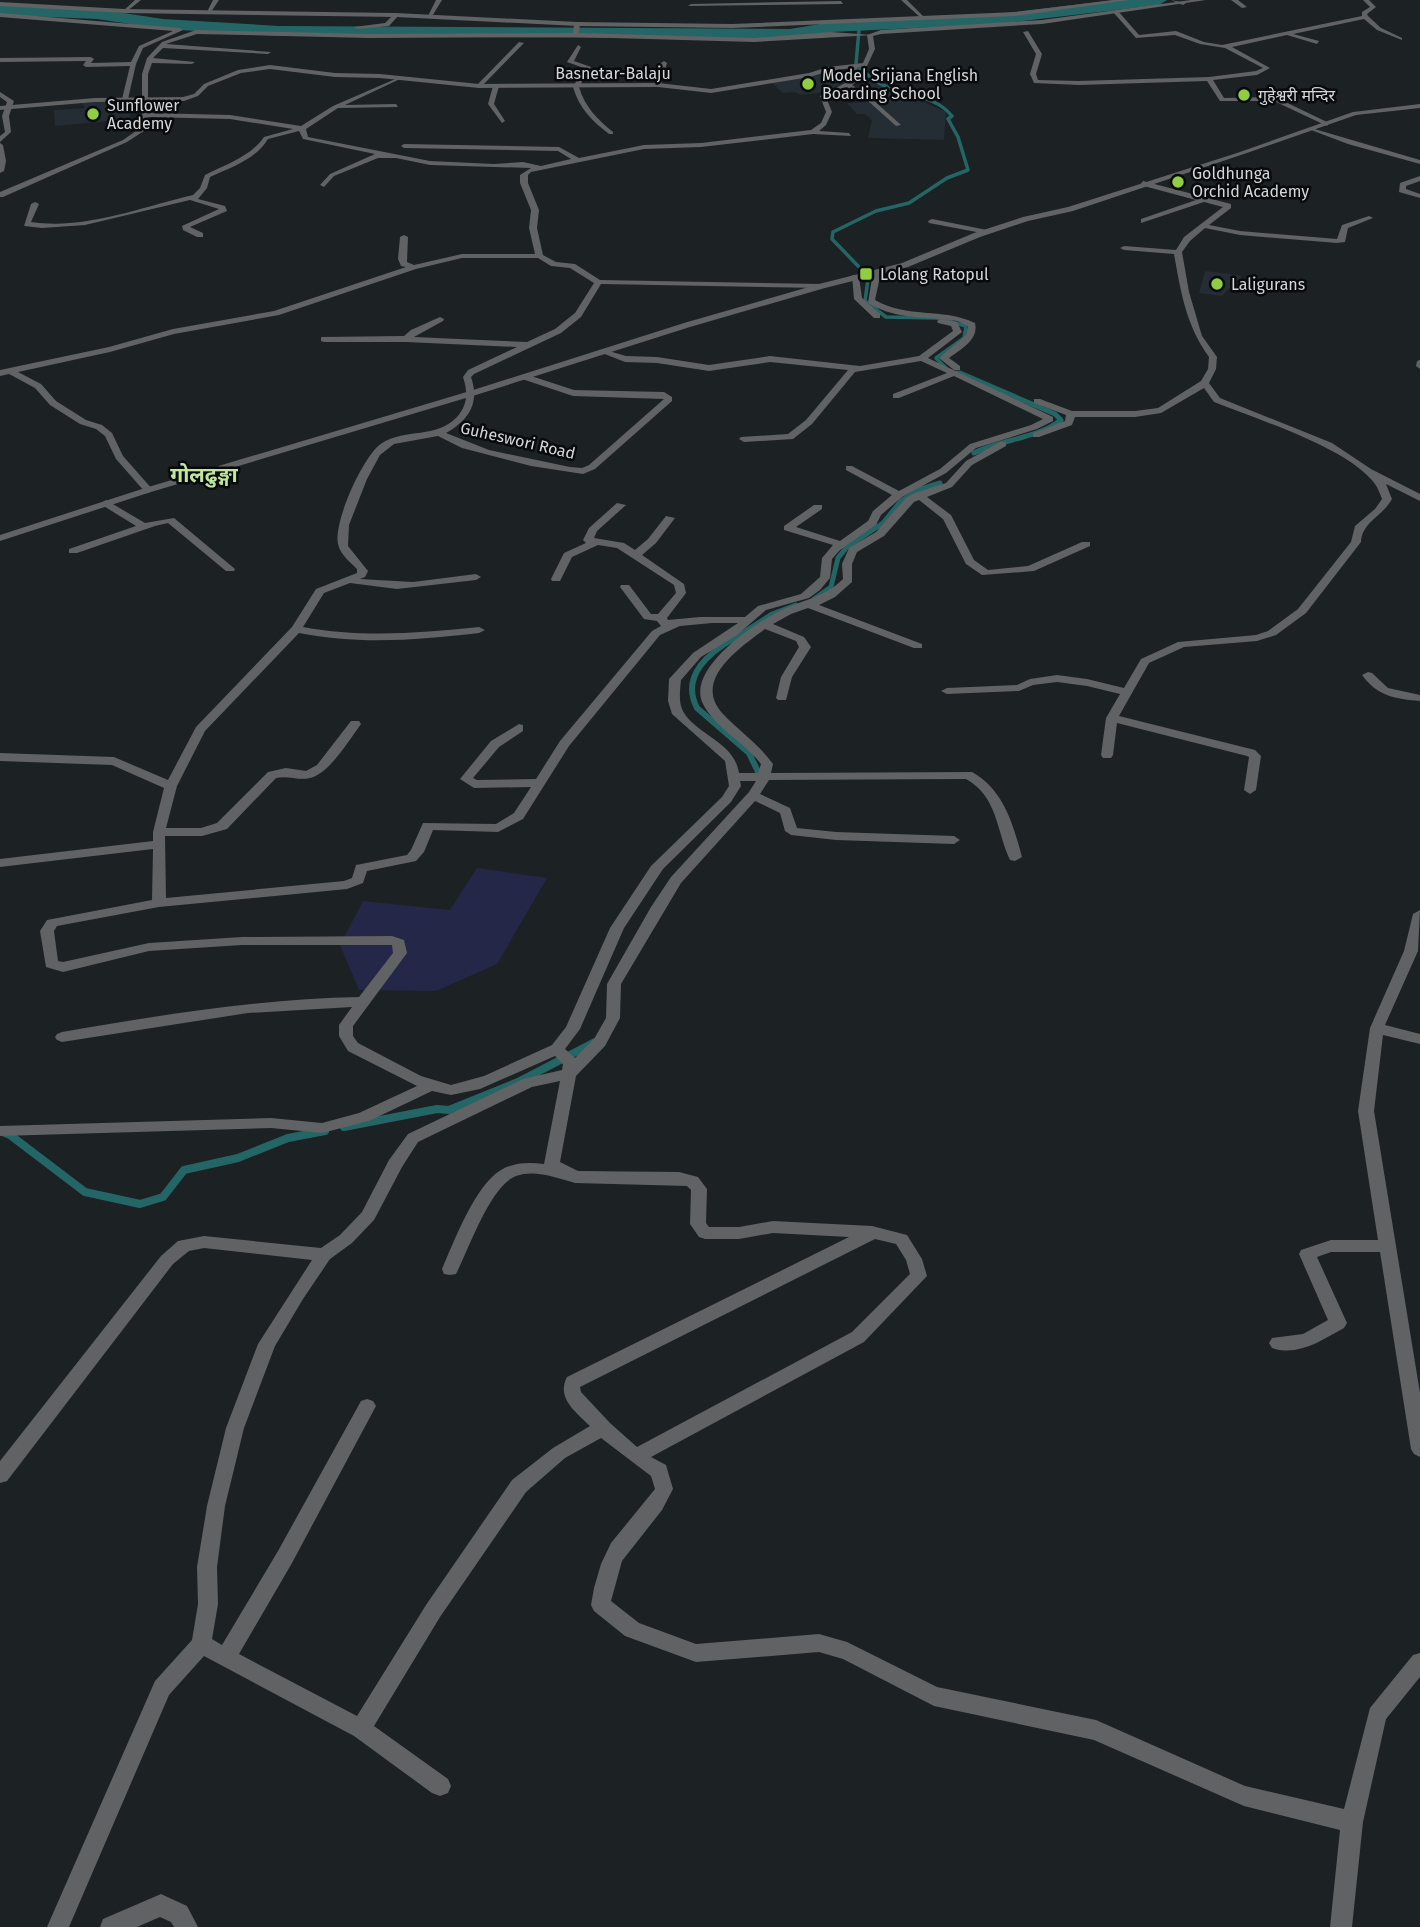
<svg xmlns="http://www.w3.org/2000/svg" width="1420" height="1927" font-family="'Fira Sans','Noto Sans Devanagari',sans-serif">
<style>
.built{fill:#232d33}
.green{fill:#252749}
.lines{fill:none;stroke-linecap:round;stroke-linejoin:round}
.stream-far3{stroke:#246666;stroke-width:3.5}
.stream-far2{stroke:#246666;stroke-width:5}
.stream-far1{stroke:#246666;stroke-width:6}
.stream{stroke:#246666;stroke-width:8}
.river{fill:#246666;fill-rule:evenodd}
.minor{fill:#606264;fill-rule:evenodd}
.tertiary{fill:#606264;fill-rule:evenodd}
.poi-dot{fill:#8fcd42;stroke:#080a0b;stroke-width:2.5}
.labels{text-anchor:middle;stroke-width:5;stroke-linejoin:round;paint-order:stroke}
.far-street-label{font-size:16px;fill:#d4d7d9;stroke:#080a0b}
.far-poi-label{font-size:16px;fill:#d4d7d9;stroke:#080a0b;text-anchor:start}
.far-district-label{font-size:21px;font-weight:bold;fill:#c0e59f;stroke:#080a0b}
</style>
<rect width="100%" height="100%" fill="#1c2124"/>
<!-- built -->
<g class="built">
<polygon points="828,71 848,82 825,92 801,95 795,92 783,93 770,81"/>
<polygon points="878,76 895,89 946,112 944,140 868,138 872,120 865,114 857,114 847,103 865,102 852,88"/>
<polygon points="128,100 131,119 55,126 54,110 85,108 82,103"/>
<polygon points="1205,271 1238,275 1242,276 1222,296 1199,293"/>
</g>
<!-- green -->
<polygon class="green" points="477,868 547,878 497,964 436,991 359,990 340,945 363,901 450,910"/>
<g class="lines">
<!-- stream-far3 -->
<g class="stream-far3">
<polyline points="856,64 859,30 865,25"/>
<path d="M 859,68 C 868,75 876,83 887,87 C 909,96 936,96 952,116 L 948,119 L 958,137 L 968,170 L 947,178 L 909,203 L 876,211 L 833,232 L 832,239 L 862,270"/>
<polyline points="868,279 865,301 886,317 937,318 966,326 964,338 936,358 946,368"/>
<polyline points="957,372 964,375"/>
</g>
<!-- stream-far2 -->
<g class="stream-far2">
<path d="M 960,373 L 1055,414 L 1061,420 C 1037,439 1001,439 974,453"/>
<polyline points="814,599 831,587 838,558 846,548 883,523 901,501 921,489 940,483"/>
<polyline points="733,639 772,614 796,605"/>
</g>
<!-- stream-far1 -->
<path class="stream-far1" d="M 736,637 C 710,652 680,675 697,708 L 749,753 L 762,780"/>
<!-- stream -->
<g class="stream">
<polyline points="344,1127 437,1109 449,1110 518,1082 595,1042"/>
<polyline points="0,1131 10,1135 85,1192 140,1204 163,1197 184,1170 238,1158 288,1138 325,1131"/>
</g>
<!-- river -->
<polygon class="river" points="1116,0 1167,0 1159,5 997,24 832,32 790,39 279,36 163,29 97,19 0,15 0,5 97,9 163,19 279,26 790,29 832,22 997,14"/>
<!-- minor -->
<g class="minor">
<polygon points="135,0 141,0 126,12 122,12"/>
<polygon points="213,0 219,0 211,12 207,12"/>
<polygon points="436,0 442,0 431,18 427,18"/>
<polygon points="901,0 907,0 926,19 922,19"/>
<polygon points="1171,0 1186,3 1183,5"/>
<polygon points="1231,0 1238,0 1247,7 1242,8"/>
<polygon points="1363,0 1369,0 1376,7 1367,14 1368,16 1381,28 1402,38 1402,40 1377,30 1364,19 1293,34 1319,41 1317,44 1287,35 1232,47 1270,68 1257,75 1213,80 1224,98 1275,97 1329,123 1327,126 1274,101 1220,101 1207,81 1079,85 1034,83 1030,74 1036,54 1023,32 1028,31 1042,54 1036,74 1038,80 1079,81 1209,77 1256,71 1263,68 1225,48 1200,44 1175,35 1136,38 1113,12 1118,11 1139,35 1176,31 1204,42 1222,45 1362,16 1362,12 1370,7"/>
<polygon points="841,1 843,4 688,6 691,4"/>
<polygon points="0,13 180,28 183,30 143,48 136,64 128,99 125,101 122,99 130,66 86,67 83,65 86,61 0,62 0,58 91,57 94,59 91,63 131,62 139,46 173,31 0,17"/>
<polygon points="394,14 399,15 389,26 357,29 354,27 385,23"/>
<path d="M 577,22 L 580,24 L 579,33 L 754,38 L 831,32 L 873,35 L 754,42 L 576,37 L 369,38 L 197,34 L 166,44 L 271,52 L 268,54 L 163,48 L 153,58 L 195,62 L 192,64 L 152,63 L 148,74 L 148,113 L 230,115 L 301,126 L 333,106 L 400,77 L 400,79 L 345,105 L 396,104 L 398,107 L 338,108 L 306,129 L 308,137 L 430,161 L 494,164 L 523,162 L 541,166 L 571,159 L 558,151 L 404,148 L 401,146 L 404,144 L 559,147 L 579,158 L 644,145 L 701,143 L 811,130 L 821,123 L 826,112 L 820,96 L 855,78 L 851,67 L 854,65 L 857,67 L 861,79 L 852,85 L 871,98 L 901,125 L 896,126 L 867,100 L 847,87 L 826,97 L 832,112 L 826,125 L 819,131 L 849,133 L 851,136 L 813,134 L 701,147 L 644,149 L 531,172 L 528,175 L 528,183 L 539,210 L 537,228 L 543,255 L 556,262 L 575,264 L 600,280 L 822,284 L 826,286 L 822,288 L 601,284 L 581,317 L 561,333 L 474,374 L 471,377 C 480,403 469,420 446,433 L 489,450 L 570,467 L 582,468 L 589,465 L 664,399 L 573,396 L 522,379 L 522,375 L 528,375 L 574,390 L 664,392 L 672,397 L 672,401 L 595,469 L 583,474 L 531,466 L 462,448 L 438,436 L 394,444 L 380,455 L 367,479 L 349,525 L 348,546 L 368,571 L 365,577 L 360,579 L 413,582 L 476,574 L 481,577 L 476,580 L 397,589 L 350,583 L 324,593 L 303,627 C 362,638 420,633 479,627 L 485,630 L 479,633 C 418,640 359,645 299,633 L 205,731 L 177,786 L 166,828 L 201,828 L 217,823 L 268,772 L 286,768 L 306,771 L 317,765 L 351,721 L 359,721 L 361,724 C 350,739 329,774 310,778 C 299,781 288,775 276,778 L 227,829 L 202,836 L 165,836 L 166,898 L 344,881 L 352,878 L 356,865 L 407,855 L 411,850 L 423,823 L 496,824 L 514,813 L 531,787 L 474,788 L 460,779 L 491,741 L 519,724 L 523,725 L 523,731 L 499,747 L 473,778 L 477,780 L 536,779 L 560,741 L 652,631 L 661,626 L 657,621 L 644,619 L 620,587 L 621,585 L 629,585 L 651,614 L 658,614 L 676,593 L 674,585 L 617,548 L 598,545 L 572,557 L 560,581 L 552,581 L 551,579 L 564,553 L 586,543 L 583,540 L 589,528 L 617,503 L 626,505 L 597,531 L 594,538 L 624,543 L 635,550 L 648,539 L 666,516 L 675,518 L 656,543 L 642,555 L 684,584 L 686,593 L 667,618 L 668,620 L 700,617 L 745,617 L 758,606 L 801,594 L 820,577 L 822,558 L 833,545 L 784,530 L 784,526 L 814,505 L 822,505 L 822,509 L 796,527 L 840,541 L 868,521 L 873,511 L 892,495 L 846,470 L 846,466 L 852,466 L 899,491 L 940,469 L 970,444 L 1031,425 L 1043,419 L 954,376 L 899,398 L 893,398 L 893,394 L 947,373 L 921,361 L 855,372 L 812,424 L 793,439 L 744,442 L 739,439 L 741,437 L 788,434 L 806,420 L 848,370 L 770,362 L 709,371 L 657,363 L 625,362 L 602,353 L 602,349 L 626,356 L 657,357 L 709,365 L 770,356 L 860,366 L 919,356 L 953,331 L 951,326 L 938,323 L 937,321 L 941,319 C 914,317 892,317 868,303 L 873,272 L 877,270 L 881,272 L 875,300 C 908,319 941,307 975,323 C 979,340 961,349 949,358 L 960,366 L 960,370 L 954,370 L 939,358 L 966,335 L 968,326 L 957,321 L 942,319 L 957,322 L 962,332 L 928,358 L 1053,417 L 1053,421 L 1037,429 L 976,448 L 946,473 L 902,497 L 881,515 L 876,525 L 840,550 L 832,559 L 830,578 L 820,590 L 809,598 L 766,610 L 737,635 L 701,657 L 681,680 C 680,690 678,704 684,713 C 699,736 734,742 739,773 L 758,773 L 761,764 L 756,758 C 740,740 714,726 703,704 C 686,670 751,626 776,613 C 799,600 823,599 843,579 L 842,564 L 849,548 L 876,532 L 906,498 L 915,493 L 946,483 L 966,461 L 1000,442 L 1006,442 L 1006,446 L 972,465 L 952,487 L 927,497 L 951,515 L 974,560 L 988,570 L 1028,566 L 1082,542 L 1090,542 L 1090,546 L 1034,571 L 982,575 L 966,564 L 943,519 L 919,500 L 914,502 L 884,536 L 857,552 L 852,564 L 852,582 L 835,597 L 819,605 L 922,644 L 922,648 L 914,648 L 808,608 L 791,614 L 773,624 L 804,637 L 811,647 L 792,677 L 786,700 L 778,700 L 776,698 L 781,677 L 799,647 L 796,641 L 765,629 C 741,647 691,680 723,714 C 739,731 759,744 773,764 L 771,773 L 972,772 C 1004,790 1013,824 1022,857 L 1015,861 L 1010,860 C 996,830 998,797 966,779 L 769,780 L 760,794 L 790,808 L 797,828 L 836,832 L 954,836 L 960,840 L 954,844 L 836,840 L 791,835 L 785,831 L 780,813 L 755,801 L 681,883 L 621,984 L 620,1018 L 605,1046 L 576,1076 L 560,1162 L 578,1171 L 679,1172 L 698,1177 L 707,1189 L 706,1223 L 709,1227 L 739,1227 L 773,1221 L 872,1226 L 907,1235 L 922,1259 L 927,1276 L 864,1342 L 651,1457 L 666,1465 L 673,1489 L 662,1510 L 622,1561 L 611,1601 L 639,1623 L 696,1644 L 819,1634 L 847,1642 L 937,1687 L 1096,1720 L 1245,1786 L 1344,1809 L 1370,1708 L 1413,1655 L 1420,1653 L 1420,1677 L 1386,1719 L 1363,1822 L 1352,1927 L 1330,1927 L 1340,1830 L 1244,1806 L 1094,1740 L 934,1706 L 843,1659 L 819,1652 L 696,1662 L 625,1636 L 594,1611 L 591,1605 L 594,1588 L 601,1564 L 611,1543 L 655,1489 L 651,1476 L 601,1438 L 565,1458 L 526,1492 L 440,1617 L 374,1726 L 448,1779 L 451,1786 L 448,1793 L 440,1796 L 432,1793 L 354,1736 L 204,1656 L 169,1695 L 69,1927 L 47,1927 L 155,1681 L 192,1640 L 198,1604 L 197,1567 L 207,1506 L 226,1428 L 258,1344 L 312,1260 L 204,1248 L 189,1251 L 173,1264 L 7,1481 L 0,1483 L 0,1461 L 161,1256 L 178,1241 L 204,1236 L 321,1248 L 340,1235 L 362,1212 L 389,1160 L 408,1134 L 523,1079 L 562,1070 L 563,1064 L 555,1056 L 480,1089 L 451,1095 L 432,1091 L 369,1121 L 322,1133 L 271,1128 L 0,1136 L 0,1126 L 271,1118 L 322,1123 L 359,1113 L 417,1086 L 348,1051 L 339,1036 L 339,1025 L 352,1007 L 248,1013 L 62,1042 L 57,1040 L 55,1037 L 57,1034 L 62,1032 C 161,1015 259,999 359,997 L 393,953 L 392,945 L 242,945 L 149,951 L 63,972 L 46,967 L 40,931 L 47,920 L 152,900 L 153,849 L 0,867 L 0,859 L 153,841 L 153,832 L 164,788 L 112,765 L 0,761 L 0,753 L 114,757 L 168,780 L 196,727 L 292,627 L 316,589 L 357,573 L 357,569 C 350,562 340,554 338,544 C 333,522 364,454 382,443 C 406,428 436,439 457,417 C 468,404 468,392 463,377 L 468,370 L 517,347 L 406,342 L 324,342 L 321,341 L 321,337 L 404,336 L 411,330 L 440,317 L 444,319 L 443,321 L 414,337 L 527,342 L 555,329 L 575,313 L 594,283 L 570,268 L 551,266 L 538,258 L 462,258 L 416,269 L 279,315 L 174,334 L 110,352 L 18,372 L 41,384 L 56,401 L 86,420 L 102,425 L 112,433 L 123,456 L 153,490 L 148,493 L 145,492 L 116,459 L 105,436 L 96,429 L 80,424 L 50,405 L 35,388 L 9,374 L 0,376 L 0,370 L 109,347 L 173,329 L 274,311 L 406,267 L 401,266 L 398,259 L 400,237 L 404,235 L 408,237 L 407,262 L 414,265 L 462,254 L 535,254 L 529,228 L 531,210 L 520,183 L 520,175 L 531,168 L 430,165 L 396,158 L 378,158 L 334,176 L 324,187 L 320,185 L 330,174 L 375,154 L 303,139 L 299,131 L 268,139 C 255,160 232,167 210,177 L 207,188 L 198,199 L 225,206 L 227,211 L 190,227 L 203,233 L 203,237 L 197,237 L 183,230 L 182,226 L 219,209 L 190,200 L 85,225 L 42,228 L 24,226 L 31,204 L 35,202 L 39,204 L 31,222 C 86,230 141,207 193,195 L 200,188 L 205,175 C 226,164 250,157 264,137 L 293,129 L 230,119 L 148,117 L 147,129 L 127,142 L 3,197 L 0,197 L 0,192 L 123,140 L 142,127 L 142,74 L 147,58 L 162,42 L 196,30 L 369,34 L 573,33 L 574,24 ZM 712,623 L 738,623 L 693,653 L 669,679 L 668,701 L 672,714 L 725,761 L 729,786 L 722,797 L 651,866 L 610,928 L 566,1027 L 552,1045 L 484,1076 L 451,1085 L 421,1076 L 358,1043 L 353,1036 L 353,1026 L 407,953 L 404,940 L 392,936 L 242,937 L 149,943 L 63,962 L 58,961 L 54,931 L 57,926 L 159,907 L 347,889 L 363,883 L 367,871 L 416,861 L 424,852 L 433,830 L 498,832 L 523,819 L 569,746 L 660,635 L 680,626 ZM 740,781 L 756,781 L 749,792 L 671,877 L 651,907 L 607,984 L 606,1018 L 594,1039 L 575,1058 L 565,1049 L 580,1029 L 624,928 L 663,869 L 731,802 L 741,786 ZM 560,1081 L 544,1164 C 529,1162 514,1162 501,1170 C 475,1185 454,1242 442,1269 L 444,1274 L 450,1275 L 456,1274 C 469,1249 490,1186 516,1176 C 534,1169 558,1178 575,1183 L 687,1186 L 691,1190 L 690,1224 L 699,1237 L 705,1239 L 739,1239 L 773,1233 L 849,1237 L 567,1377 C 556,1398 576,1412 590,1426 L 553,1448 L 512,1480 L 426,1605 L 357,1716 L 239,1654 L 292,1563 L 376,1406 L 373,1401 L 367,1399 L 361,1401 L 278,1551 L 222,1645 L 212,1639 L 218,1604 L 217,1567 L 225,1506 L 244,1428 L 275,1346 L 303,1299 L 330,1259 L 352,1243 L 374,1220 L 402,1167 L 418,1142 L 532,1087 ZM 875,1239 L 896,1244 L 906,1260 L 910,1274 L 852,1332 L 637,1447 L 610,1423 L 581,1392 L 580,1387 Z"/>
<polygon points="519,42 524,43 481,87 477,87 477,85"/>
<path d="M 578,45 L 581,47 L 574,61 L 591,67 L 579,87 C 585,107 597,119 613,132 L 613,134 L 609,134 C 592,121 579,108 573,87 L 584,68 L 567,62 Z"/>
<polygon points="664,61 667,63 661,85 656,86 661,63"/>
<polygon points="496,84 499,86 494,104 505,121 502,123 488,104 493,86"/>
<polygon points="0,92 14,101 9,116 11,132 0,142 0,136 5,132 2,116 7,102 0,97"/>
<polygon points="1311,128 1420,160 1420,164 1348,144 1311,130"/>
<polygon points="0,143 3,145 6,161 4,171 0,173"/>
<polygon points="1420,176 1420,181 1406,186 1406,189 1420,194 1420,198 1399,192 1400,183"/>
<path d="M 1143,181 L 1231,204 L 1231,208 L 1209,225 L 1240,231 L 1337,239 L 1342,225 L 1369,216 L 1373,218 L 1348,228 L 1345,242 L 1337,243 L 1240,235 L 1205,228 L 1190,241 L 1182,252 L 1189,292 L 1202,336 L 1217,357 L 1216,369 L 1209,383 L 1220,398 L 1332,443 L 1371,469 L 1420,494 L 1420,501 L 1386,484 L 1392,499 C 1383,516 1362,522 1361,542 L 1306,613 L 1276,635 L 1257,641 L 1184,647 L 1149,663 L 1119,716 L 1255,750 L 1261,756 L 1256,790 L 1250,794 L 1244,790 L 1249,757 L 1247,756 L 1117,723 L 1113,755 L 1111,758 L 1103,758 L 1101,755 L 1106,718 L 1120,694 L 1087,686 L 1057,682 L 1033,685 L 1019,691 L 947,694 L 941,691 L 947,688 L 1017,685 L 1030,679 L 1057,675 L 1087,679 L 1124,688 L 1141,659 L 1178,642 L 1256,635 L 1268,631 L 1298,609 L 1351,542 L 1355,526 L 1375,509 L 1382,499 C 1380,494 1378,488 1375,484 C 1349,448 1256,419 1214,402 L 1204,388 L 1161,413 L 1135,417 L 1075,417 L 1072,425 L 1039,437 L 1033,437 L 1033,433 L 1065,421 L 1066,415 L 1034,403 L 1034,399 L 1040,399 L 1072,411 L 1135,411 L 1158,408 L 1201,381 L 1208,369 L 1209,357 C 1186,325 1181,293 1174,254 L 1124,250 L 1120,248 L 1124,246 L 1176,250 L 1184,237 L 1223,207 L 1204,202 L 1141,223 L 1141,219 L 1196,200 L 1140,185 Z"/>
<polygon points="932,219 987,230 991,232 987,234 929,223 928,221"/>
<polygon points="852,275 859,277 862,298 880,314 880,318 874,318 854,299"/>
<polygon points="1420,360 1420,369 1416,366 1417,361"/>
<polygon points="106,500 145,523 174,518 235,569 234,571 226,571 168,523 155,526 77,553 69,553 69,549 136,526 102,505 101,503"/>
<path d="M 1368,672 L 1372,673 L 1388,688 L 1420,695 L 1420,701 C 1396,699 1377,696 1362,675 Z"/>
<path d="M 1420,910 L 1418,951 L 1385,1025 L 1420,1034 L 1420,1044 L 1383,1035 L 1374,1111 L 1420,1393 L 1420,1457 L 1414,1454 L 1411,1449 L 1380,1252 L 1331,1252 L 1317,1257 L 1347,1323 L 1344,1328 C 1322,1340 1298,1357 1272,1348 L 1269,1343 L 1272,1338 L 1303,1334 L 1328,1320 L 1299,1254 L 1301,1250 L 1331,1240 L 1378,1240 L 1358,1111 L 1370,1028 L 1404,951 L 1413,914 Z"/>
<polygon points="161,1894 187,1906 198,1927 174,1927 171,1922 160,1917 137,1927 100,1927 103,1919"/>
</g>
<!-- tertiary -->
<g class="tertiary">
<polygon points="1113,0 1129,0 1016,16 732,28 577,26 396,17 124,13 0,6 0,2 124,9 396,13 577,22 732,24 1016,12"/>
<polygon points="1191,0 1206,0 1042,24 881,34 873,36 875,49 867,66 829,71 810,77 711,93 658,87 479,88 380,78 335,77 270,69 241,73 208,86 198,96 184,101 95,102 0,110 0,106 95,98 183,97 194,94 204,84 238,70 270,65 335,73 380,74 479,84 658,83 711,89 809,73 828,67 863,63 869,49 867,35 881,30 1042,20"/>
<polygon points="1420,104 1420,108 1356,115 1241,155 1073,211 1028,221 980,237 908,267 825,288 690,327 476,395 151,492 0,541 0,535 145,488 470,391 684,323 819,284 902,263 974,233 1023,217 1068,207 1237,153 1353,112"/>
</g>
</g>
<!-- markers -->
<g class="poi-dot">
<circle cx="808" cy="84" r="7"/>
<circle cx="1244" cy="95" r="7"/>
<circle cx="93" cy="114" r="7"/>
<circle cx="1178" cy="182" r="7"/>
<rect x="859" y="267" width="14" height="14" rx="3.5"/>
<circle cx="1217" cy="284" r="7"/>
</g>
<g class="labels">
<!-- far-street labels -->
<g class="far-street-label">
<text x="613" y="79">Basnetar-Balaju</text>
<text transform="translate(518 440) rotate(13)" y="6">Guheswori Road</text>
</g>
<!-- far-poi labels -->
<g class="far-poi-label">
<text x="822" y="81">Model Srijana English<tspan x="822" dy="18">Boarding School</tspan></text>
<text x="1258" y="101">गुहेश्वरी मन्दिर</text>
<text x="107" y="111">Sunflower<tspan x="107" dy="18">Academy</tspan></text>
<text x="1192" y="179">Goldhunga<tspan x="1192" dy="18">Orchid Academy</tspan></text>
<text x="880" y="280">Lolang Ratopul</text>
<text x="1231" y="290">Laligurans</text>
</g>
<!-- far-district labels -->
<g class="far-district-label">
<text x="204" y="482">गोलढुङ्गा</text>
</g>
</g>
</svg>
